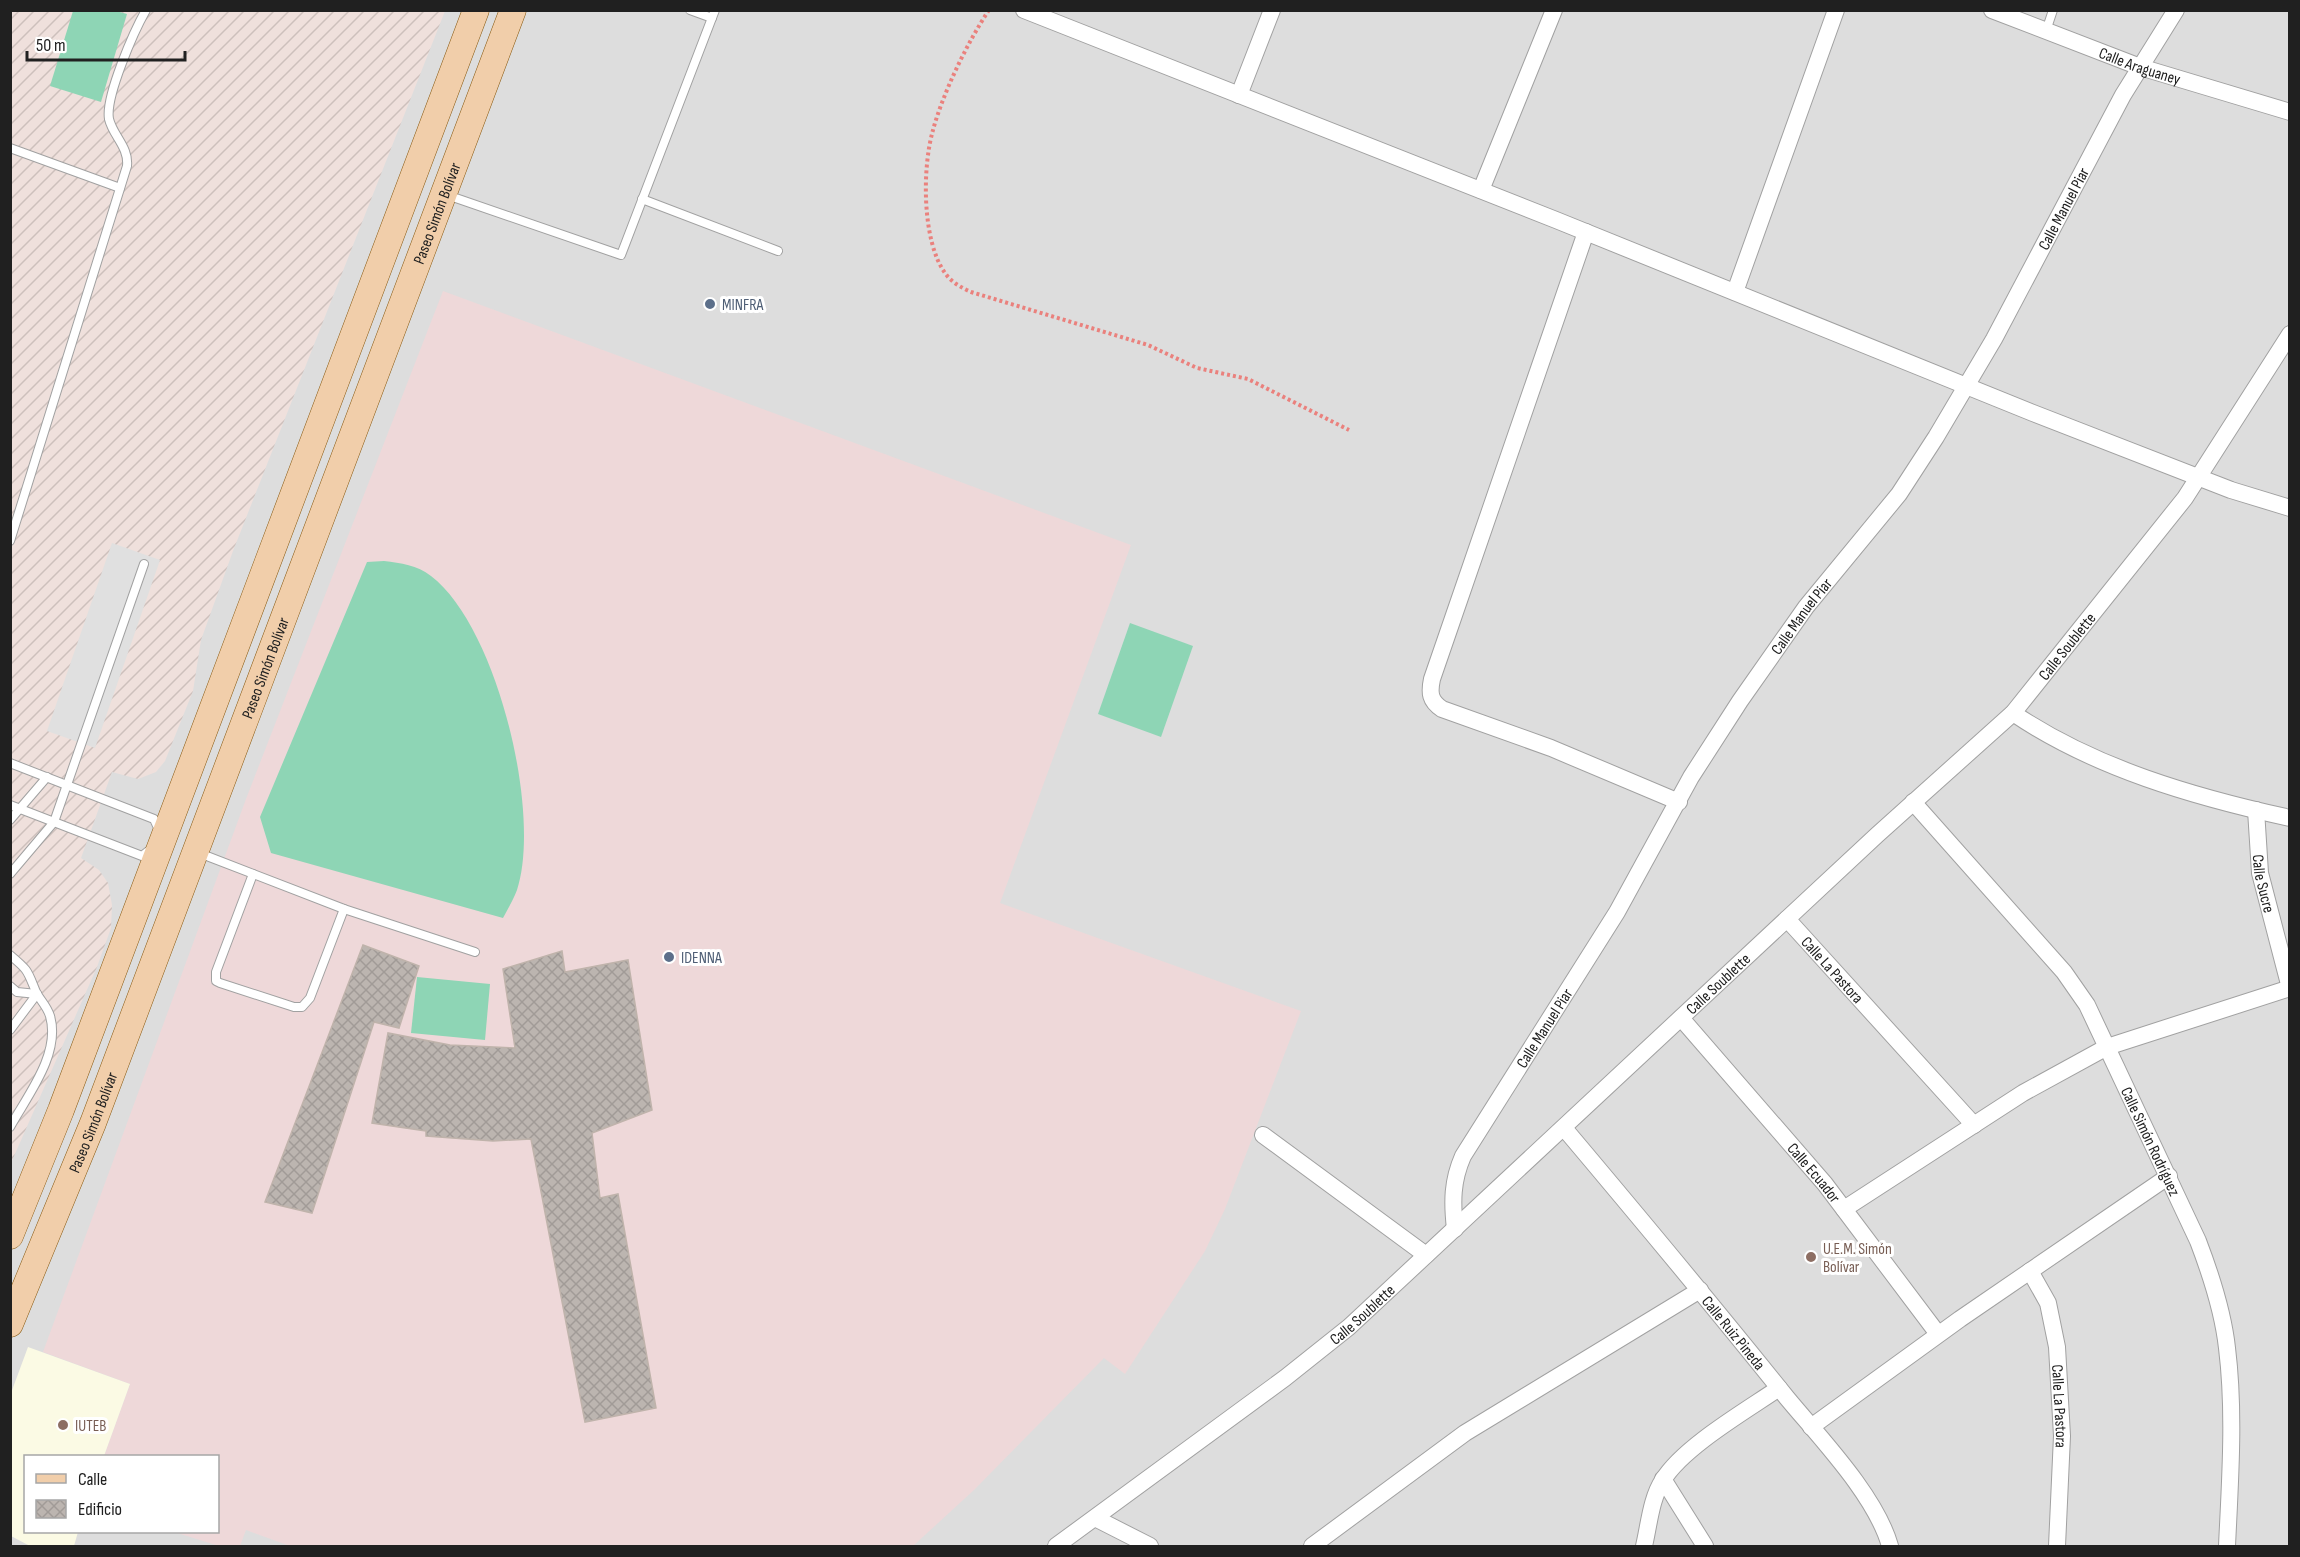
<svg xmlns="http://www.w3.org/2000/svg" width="2300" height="1557" font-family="'Sofia Sans Condensed',sans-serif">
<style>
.residential{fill:#ddd;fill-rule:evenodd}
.commercial{fill:#eed8d9}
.education{fill:#fbfae4}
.military{fill:url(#military-furrows)}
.pitch{fill:#8ed5b5}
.parking{fill:#e0e0e0}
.building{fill:url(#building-cross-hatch);stroke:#bfb3ab;stroke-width:1.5}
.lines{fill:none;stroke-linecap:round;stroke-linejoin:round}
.service-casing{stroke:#a1a1a1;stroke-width:10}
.minor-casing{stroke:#a1a1a1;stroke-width:18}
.primary-casing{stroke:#895a12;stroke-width:27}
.path{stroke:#ea817d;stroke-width:4;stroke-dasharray:3 3;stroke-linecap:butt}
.service{stroke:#fff;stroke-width:8}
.minor{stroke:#fff;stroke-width:16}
.primary{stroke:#f1ceaa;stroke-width:26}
.service-dot{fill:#5c6f8a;stroke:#fff;stroke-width:2}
.education-dot{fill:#8d6e63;stroke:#fff;stroke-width:2}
.labels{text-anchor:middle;stroke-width:6;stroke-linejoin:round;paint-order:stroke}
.street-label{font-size:16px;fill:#202020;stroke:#fff}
.service-label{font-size:16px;fill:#4e5e75;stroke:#fff;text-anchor:start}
.education-label{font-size:16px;fill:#785e54;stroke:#fff;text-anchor:start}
</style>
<defs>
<pattern id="military-furrows" width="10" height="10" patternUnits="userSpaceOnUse" patternTransform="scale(1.5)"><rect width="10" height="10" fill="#efe0dc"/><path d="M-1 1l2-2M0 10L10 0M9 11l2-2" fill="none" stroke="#cdc0bc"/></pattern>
<pattern id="building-cross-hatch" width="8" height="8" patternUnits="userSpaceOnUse" patternTransform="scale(1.5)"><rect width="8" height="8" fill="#bcb5b0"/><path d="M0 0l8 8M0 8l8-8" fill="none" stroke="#a19b97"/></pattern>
</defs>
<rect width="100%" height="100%" fill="#efece7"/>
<!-- residential -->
<path class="residential" d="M 11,11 L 2289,11 L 2289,1546 L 11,1546 ZM 26,1456 L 218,1456 L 218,1532 L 26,1532 Z"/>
<!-- commercial -->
<polygon class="commercial" points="443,291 1131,545 1000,903 1301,1011 1225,1209 1205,1251 1125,1374 1104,1358 974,1490 913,1546 290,1546 246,1530 240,1546 219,1546 174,1532 218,1532 218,1456 104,1456 130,1384 43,1352 246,799"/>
<!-- education -->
<polygon class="education" points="28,1347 130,1384 104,1456 26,1456 26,1532 78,1532 74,1546 30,1546 11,1536 11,1393"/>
<!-- military -->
<polygon class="military" points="11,11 445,11 233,551 201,640 193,691 165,761 156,772 138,779 112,772 81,858 99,870 108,883 112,905 111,928 97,967 11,1163"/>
<!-- pitch -->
<g class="pitch">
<polygon points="73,11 116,11 127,14 101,102 50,86"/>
<path d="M 384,561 C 401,563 417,565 431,576 C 497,626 542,813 517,890 C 513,900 508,909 503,918 L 271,853 L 260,817 L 367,562 Z"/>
<polygon points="1130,623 1193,646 1161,737 1098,714"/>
<polygon points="417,977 490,984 485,1040 411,1033"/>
</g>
<!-- parking -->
<polygon class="parking" points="112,543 160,560 95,748 47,731"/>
<!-- building -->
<g class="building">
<polygon points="363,945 419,966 399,1028 374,1022 312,1213 265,1202"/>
<polygon points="562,951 565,972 628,960 652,1110 592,1133 600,1198 618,1194 656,1408 585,1422 531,1139 493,1141 426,1136 426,1131 372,1123 388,1033 450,1045 515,1048 503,969"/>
</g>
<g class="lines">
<defs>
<g id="service">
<polyline points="690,10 712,18"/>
<polyline points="2046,31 2053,10"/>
<polyline points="10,148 120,188"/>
<polyline points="447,195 621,255 715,10"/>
<polyline points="642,199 778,251"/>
<path d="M 10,541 L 127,166 C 129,147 113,136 109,119 C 105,97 134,31 146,10"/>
<polyline points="10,763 154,819 159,830"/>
<polyline points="10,805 142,856 151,849"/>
<polyline points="10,820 47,777"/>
<polyline points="199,853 344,909 475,952"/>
<polyline points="10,874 54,822 144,564"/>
<polyline points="253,874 216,972 216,981 220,983 294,1007 302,1007 310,998 344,909"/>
<path d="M 10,955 C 29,971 27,970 36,992 C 40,1000 47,1006 50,1016 C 61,1054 27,1096 10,1127"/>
<polyline points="10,986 17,992 37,994"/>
<polyline points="10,1030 37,994"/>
</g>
<g id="minor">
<polyline points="1024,10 1556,220 2033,413 2231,490 2290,508"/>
<path id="s1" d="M 1992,10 L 2140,67 L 2290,112"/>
<polyline points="1239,95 1272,10"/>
<polyline points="1481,190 1554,10"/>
<path d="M 1586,232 L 1432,679 C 1429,693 1430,701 1442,709 L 1551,748 L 1679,802"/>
<polyline points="1735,292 1836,10"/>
<path d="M 2013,713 C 2094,768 2194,797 2290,818"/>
<path id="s2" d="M 1913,802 L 2064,972 L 2087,1005 L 2198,1241 C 2211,1275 2223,1311 2227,1348 C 2235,1413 2230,1481 2227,1546"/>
<path id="s3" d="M 2256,810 L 2260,873 L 2290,988"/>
<path id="s4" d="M 1787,919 L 1974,1125"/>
<path id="s5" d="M 1681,1018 L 1825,1184 L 1938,1334"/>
<path id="s6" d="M 1564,1128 C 1639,1217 1714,1307 1787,1398 C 1821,1439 1876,1496 1890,1546"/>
<polyline points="1263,1135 1426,1255"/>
<polyline points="1844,1209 2023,1093 2107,1047 2290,988"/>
<path id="s7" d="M 1455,1229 C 1452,1202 1452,1181 1463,1156 L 1617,912 L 1691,777 L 1740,701 L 1806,607 L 1899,494 L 1936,437 L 1994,339 L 2123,95 L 2176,10"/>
<path id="s8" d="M 2030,1271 L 2048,1303 L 2057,1347 L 2062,1436 L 2057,1546"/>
<polyline points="1811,1427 1960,1319 2169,1176"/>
<polyline points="1663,1479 1705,1546"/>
<polyline points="1095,1518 1150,1546"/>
<path id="s9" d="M 1056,1546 L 1285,1378 L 1349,1327 L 1877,835 L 2013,713 L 2185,498 L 2290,334"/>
<polyline points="1312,1546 1465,1433 1700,1290"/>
<path d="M 1644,1546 C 1649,1525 1651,1498 1663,1480 C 1683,1447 1747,1410 1779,1388"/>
</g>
<g id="primary">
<polyline points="10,1236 61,1110 476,10"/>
<path id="s10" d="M 10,1324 L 93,1123 L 513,10"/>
</g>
</defs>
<!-- service casing -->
<use href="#service" class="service-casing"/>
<!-- minor casing -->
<use href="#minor" class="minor-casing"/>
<!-- primary casing -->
<use href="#primary" class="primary-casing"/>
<!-- path -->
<path class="path" d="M 989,10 C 967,43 943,93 933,130 C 922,168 922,241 945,273 C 951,282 962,288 971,292 L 1148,345 L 1197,368 L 1248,379 L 1349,430"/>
<!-- service -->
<use href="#service" class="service"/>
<!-- minor -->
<use href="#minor" class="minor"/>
<!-- primary -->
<use href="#primary" class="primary"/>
</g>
<!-- markers -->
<g class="service-dot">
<circle cx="710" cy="304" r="6"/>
<circle cx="669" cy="957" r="6"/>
</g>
<g class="education-dot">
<circle cx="1811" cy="1257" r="6"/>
<circle cx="63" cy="1425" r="6"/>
</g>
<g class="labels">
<!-- street labels -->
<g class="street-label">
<text dy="6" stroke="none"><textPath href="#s1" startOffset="158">Calle Araguaney</textPath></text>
<text dy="6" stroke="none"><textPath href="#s7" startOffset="1198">Calle Manuel Piar</textPath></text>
<text dy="6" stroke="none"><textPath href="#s10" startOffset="1190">Paseo Simón Bolívar</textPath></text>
<text dy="6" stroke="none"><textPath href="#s7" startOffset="712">Calle Manuel Piar</textPath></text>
<text dy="6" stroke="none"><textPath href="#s9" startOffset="1356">Calle Soublette</textPath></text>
<text dy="6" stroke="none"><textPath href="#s10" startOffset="704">Paseo Simón Bolívar</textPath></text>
<text dy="6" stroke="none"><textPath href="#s3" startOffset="74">Calle Sucre</textPath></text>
<text dy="6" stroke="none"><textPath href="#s4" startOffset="68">Calle La Pastora</textPath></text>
<text dy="6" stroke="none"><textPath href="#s9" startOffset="870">Calle Soublette</textPath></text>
<text dy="6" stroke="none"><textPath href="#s7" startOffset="226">Calle Manuel Piar</textPath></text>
<text dy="6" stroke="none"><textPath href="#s10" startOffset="218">Paseo Simón Bolívar</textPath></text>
<text dy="6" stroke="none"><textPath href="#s2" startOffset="418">Calle Simón Rodríguez</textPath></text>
<text dy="6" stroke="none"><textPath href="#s5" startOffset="204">Calle Ecuador</textPath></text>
<text dy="6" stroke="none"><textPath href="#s9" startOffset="384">Calle Soublette</textPath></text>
<text dy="6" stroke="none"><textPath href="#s6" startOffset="266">Calle Ruiz Pineda</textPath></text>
<text dy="6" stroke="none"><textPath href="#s8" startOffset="141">Calle La Pastora</textPath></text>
</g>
<!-- service labels -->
<g class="service-label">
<text x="722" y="310">MINFRA</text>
<text x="681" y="963">IDENNA</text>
</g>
<!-- education labels -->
<g class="education-label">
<text x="1823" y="1254">U.E.M. Simón<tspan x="1823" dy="18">Bolívar</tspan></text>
<text x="75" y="1431">IUTEB</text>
</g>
</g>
<!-- border -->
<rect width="2300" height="1557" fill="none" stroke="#202020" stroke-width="24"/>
<!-- legend -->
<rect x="24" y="1455" width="195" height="78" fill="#ffffff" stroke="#a6a6a6" stroke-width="1.5"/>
<rect x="36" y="1474" width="30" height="9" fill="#f1ceaa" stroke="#a6a6a6" stroke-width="1.5"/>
<text x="78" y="1485" font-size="18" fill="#202020">Calle</text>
<rect x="36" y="1500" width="30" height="18" fill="url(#building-cross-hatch)" stroke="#a6a6a6" stroke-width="1.5"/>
<text x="78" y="1515" font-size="18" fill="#202020">Edificio</text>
<!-- scale -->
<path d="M27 51v9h158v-9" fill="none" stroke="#202020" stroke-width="3"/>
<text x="36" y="51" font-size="18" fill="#202020" stroke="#ffffff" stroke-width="4.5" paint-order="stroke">50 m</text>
</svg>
